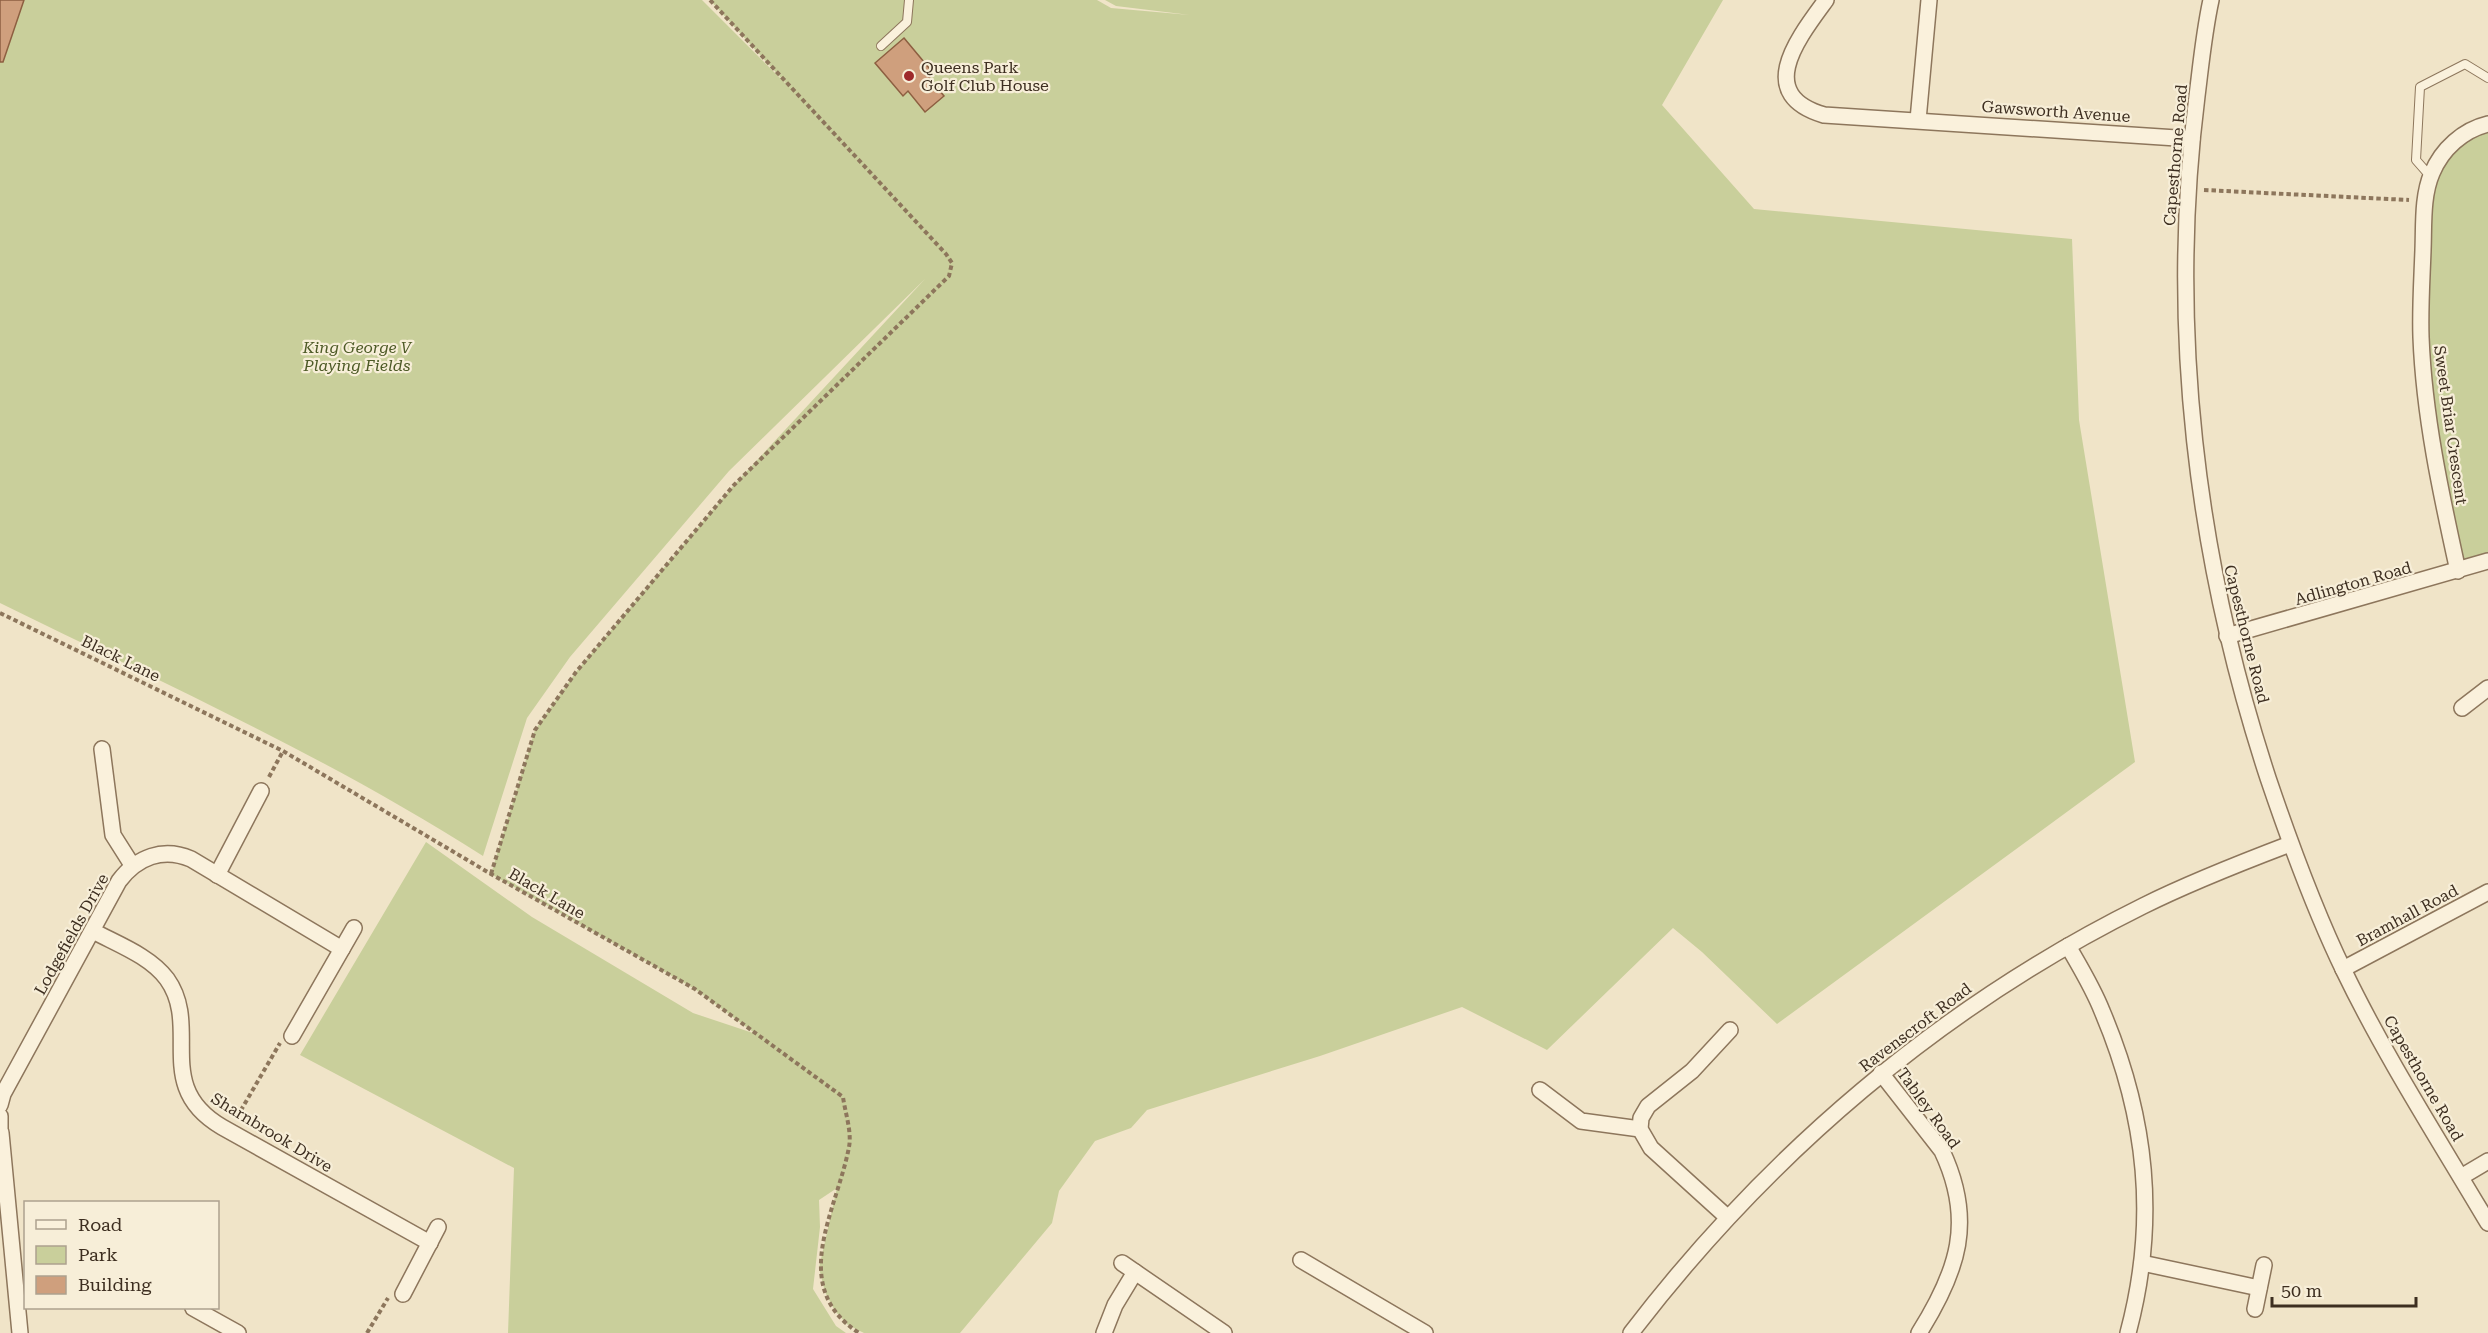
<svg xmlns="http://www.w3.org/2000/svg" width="2488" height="1333" font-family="'Roboto Serif',serif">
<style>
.green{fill:#c9cf9b}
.building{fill:#cf9f7d;stroke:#8d5f41;stroke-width:1.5}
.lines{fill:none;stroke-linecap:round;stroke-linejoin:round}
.lane-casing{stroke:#8d765c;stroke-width:10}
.street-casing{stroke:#8d765c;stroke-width:18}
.path{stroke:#8d765c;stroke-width:4;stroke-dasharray:4.5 3;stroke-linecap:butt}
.lane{stroke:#faf1dc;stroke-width:8}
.street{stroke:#faf1dc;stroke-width:15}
.poi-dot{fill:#9e2a2b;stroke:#f7eed8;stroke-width:2}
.labels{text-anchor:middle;stroke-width:4.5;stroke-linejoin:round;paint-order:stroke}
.poi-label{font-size:16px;fill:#3d2e20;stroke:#f7eed8;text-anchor:start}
.street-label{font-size:16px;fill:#3d2e20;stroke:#f7eed8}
.park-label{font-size:16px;font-style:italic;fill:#4d5a26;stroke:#f7eed8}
</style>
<rect width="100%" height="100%" fill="#f0e4c8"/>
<!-- green -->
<g class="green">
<path d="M 0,0 L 702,0 L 792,90 L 710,0 L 1097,0 L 1111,8 L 1190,15 L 1116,6 L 1105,0 L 1723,0 L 1662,105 L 1754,209 L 2072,239 L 2079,420 L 2135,762 L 1777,1024 L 1702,952 L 1673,928 L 1547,1050 L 1462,1007 L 1320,1056 L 1147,1110 L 1131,1128 L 1095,1141 L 1059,1191 L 1052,1223 L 960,1333 L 864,1333 L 848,1325 L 835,1311 L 825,1292 L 819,1268 L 837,1188 L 819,1200 L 820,1227 L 813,1289 L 836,1326 L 846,1333 L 508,1333 L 514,1168 L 300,1055 L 426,842 L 532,917 L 693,1013 L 756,1034 L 695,989 L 491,874 L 535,730 L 576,672 L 734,485 L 925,279 L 729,471 L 570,657 L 527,718 L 483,856 C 330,758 163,683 0,603 Z"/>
<polygon points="2488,124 2488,561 2458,571 2436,472 2421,297 2436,164"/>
</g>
<!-- building -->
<g class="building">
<polygon points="0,0 24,0 3,62 0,62"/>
<polygon points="904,38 934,74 929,78 944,96 925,112 908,91 903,96 875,63"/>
</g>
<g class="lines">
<defs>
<g id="lane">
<polyline points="881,46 907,22 909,0"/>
<polyline points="2430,176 2416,160 2420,87 2465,64 2488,78"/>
</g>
<g id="street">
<path d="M 1826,0 C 1799,37 1753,94 1824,115 L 2192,139"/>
<path d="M 2211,0 C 2204,32 2201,64 2197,96 C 2168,326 2196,558 2268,778 C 2290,843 2314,909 2344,971 C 2386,1058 2439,1140 2488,1223"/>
<polyline points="1918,120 1929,0"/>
<path d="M 2458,571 C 2441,494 2424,416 2421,337 C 2420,308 2422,279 2423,250 C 2424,225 2422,196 2432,173 C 2442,149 2463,130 2488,124"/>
<polyline points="2227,636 2488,561"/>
<polyline points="2462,708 2488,688"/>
<polyline points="102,749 113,835 132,865"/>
<polyline points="217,875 261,791"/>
<path d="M 93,931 C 117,944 150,956 167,979 C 202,1028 152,1086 222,1127 L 430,1243"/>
<path d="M 2068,946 C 2080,967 2093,988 2102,1011 C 2147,1117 2158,1221 2128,1333"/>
<polyline points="2343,969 2488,892"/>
<polyline points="292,1036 354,928"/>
<path d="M 1881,1073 L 1942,1151 C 1975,1221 1958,1271 1919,1333"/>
<polyline points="1540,1090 1581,1121 1640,1129"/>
<path d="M 0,1105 L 3,1094 L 119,881 C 137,857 163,847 191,859 L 342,949"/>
<polyline points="0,1116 0,1133"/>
<polyline points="1,1133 20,1333"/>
<polyline points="2461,1177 2488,1161"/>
<polyline points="1727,1217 1651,1148 1640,1129 1641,1118 1648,1106 1692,1071 1730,1030"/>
<polyline points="1301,1260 1425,1333"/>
<polyline points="1122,1263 1224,1333"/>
<polyline points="2142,1263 2259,1288"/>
<polyline points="403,1294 438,1227"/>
<polyline points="193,1308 238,1333"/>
<polyline points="2255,1309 2264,1265"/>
<polyline points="1104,1333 1115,1305 1135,1272"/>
<path d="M 1631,1333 C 1768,1154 1941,1006 2143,906 C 2191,882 2240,863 2290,844"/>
</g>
</defs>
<!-- lane casing -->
<use href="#lane" class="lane-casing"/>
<!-- street casing -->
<use href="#street" class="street-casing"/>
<!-- path -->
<g class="path">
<polyline points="2204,190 2409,200"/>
<path d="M 0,613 L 283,751 L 491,874 L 695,989 L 843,1097 C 845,1112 852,1132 849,1147 C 837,1211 787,1286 859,1333"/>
<polyline points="269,777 283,751"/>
<polyline points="491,874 535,730 576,672 734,485 949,276 952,263 946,254 710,0"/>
<polyline points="237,1117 280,1043"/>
<polyline points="367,1333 388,1298"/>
</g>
<!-- lane -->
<use href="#lane" class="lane"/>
<!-- street -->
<use href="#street" class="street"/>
</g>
<!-- markers -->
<circle class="poi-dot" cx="909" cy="76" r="6"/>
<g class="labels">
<!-- poi labels -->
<g class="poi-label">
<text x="921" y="73">Queens Park<tspan x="921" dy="18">Golf Club House</tspan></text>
</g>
<!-- street labels -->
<g class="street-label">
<text transform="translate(2056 111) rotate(4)" y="6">Gawsworth Avenue</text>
<text transform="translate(2175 155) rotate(-85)" y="6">Capesthorne Road</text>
<text transform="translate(2451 425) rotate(82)" y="6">Sweet Briar Crescent</text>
<text transform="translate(2353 583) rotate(-16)" y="6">Adlington Road</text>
<text transform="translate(2247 634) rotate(76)" y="6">Capesthorne Road</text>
<text transform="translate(121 658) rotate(26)" y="6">Black Lane</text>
<text transform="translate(547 893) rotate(30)" y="6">Black Lane</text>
<text transform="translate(2407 915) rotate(-28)" y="6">Bramhall Road</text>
<text transform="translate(71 934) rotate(-61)" y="6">Lodgefields Drive</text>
<text transform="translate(1915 1027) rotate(-37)" y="6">Ravenscroft Road</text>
<text transform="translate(2424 1078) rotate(60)" y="6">Capesthorne Road</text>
<text transform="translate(1929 1108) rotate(54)" y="6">Tabley Road</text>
<text transform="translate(272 1132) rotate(31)" y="6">Sharnbrook Drive</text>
</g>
<!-- park labels -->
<g class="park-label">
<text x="357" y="353">King George V<tspan x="357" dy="18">Playing Fields</tspan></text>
</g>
</g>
<!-- legend -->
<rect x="24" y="1201" width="195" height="108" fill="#f7eed8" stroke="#ada18e" stroke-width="1.5"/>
<rect x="36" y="1220" width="30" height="9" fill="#faf1dc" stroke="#ada18e" stroke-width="1.5"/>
<text x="78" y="1231" font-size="18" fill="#3d2e20">Road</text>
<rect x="36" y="1246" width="30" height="18" fill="#c9cf9b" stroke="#ada18e" stroke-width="1.5"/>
<text x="78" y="1261" font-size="18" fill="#3d2e20">Park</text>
<rect x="36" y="1276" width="30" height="18" fill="#cf9f7d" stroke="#ada18e" stroke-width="1.5"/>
<text x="78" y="1291" font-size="18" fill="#3d2e20">Building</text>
<!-- scale -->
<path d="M2272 1297v9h144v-9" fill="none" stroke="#3d2e20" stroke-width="3"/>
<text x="2281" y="1297" font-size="18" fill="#3d2e20" stroke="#f7eed8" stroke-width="4.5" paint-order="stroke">50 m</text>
</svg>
